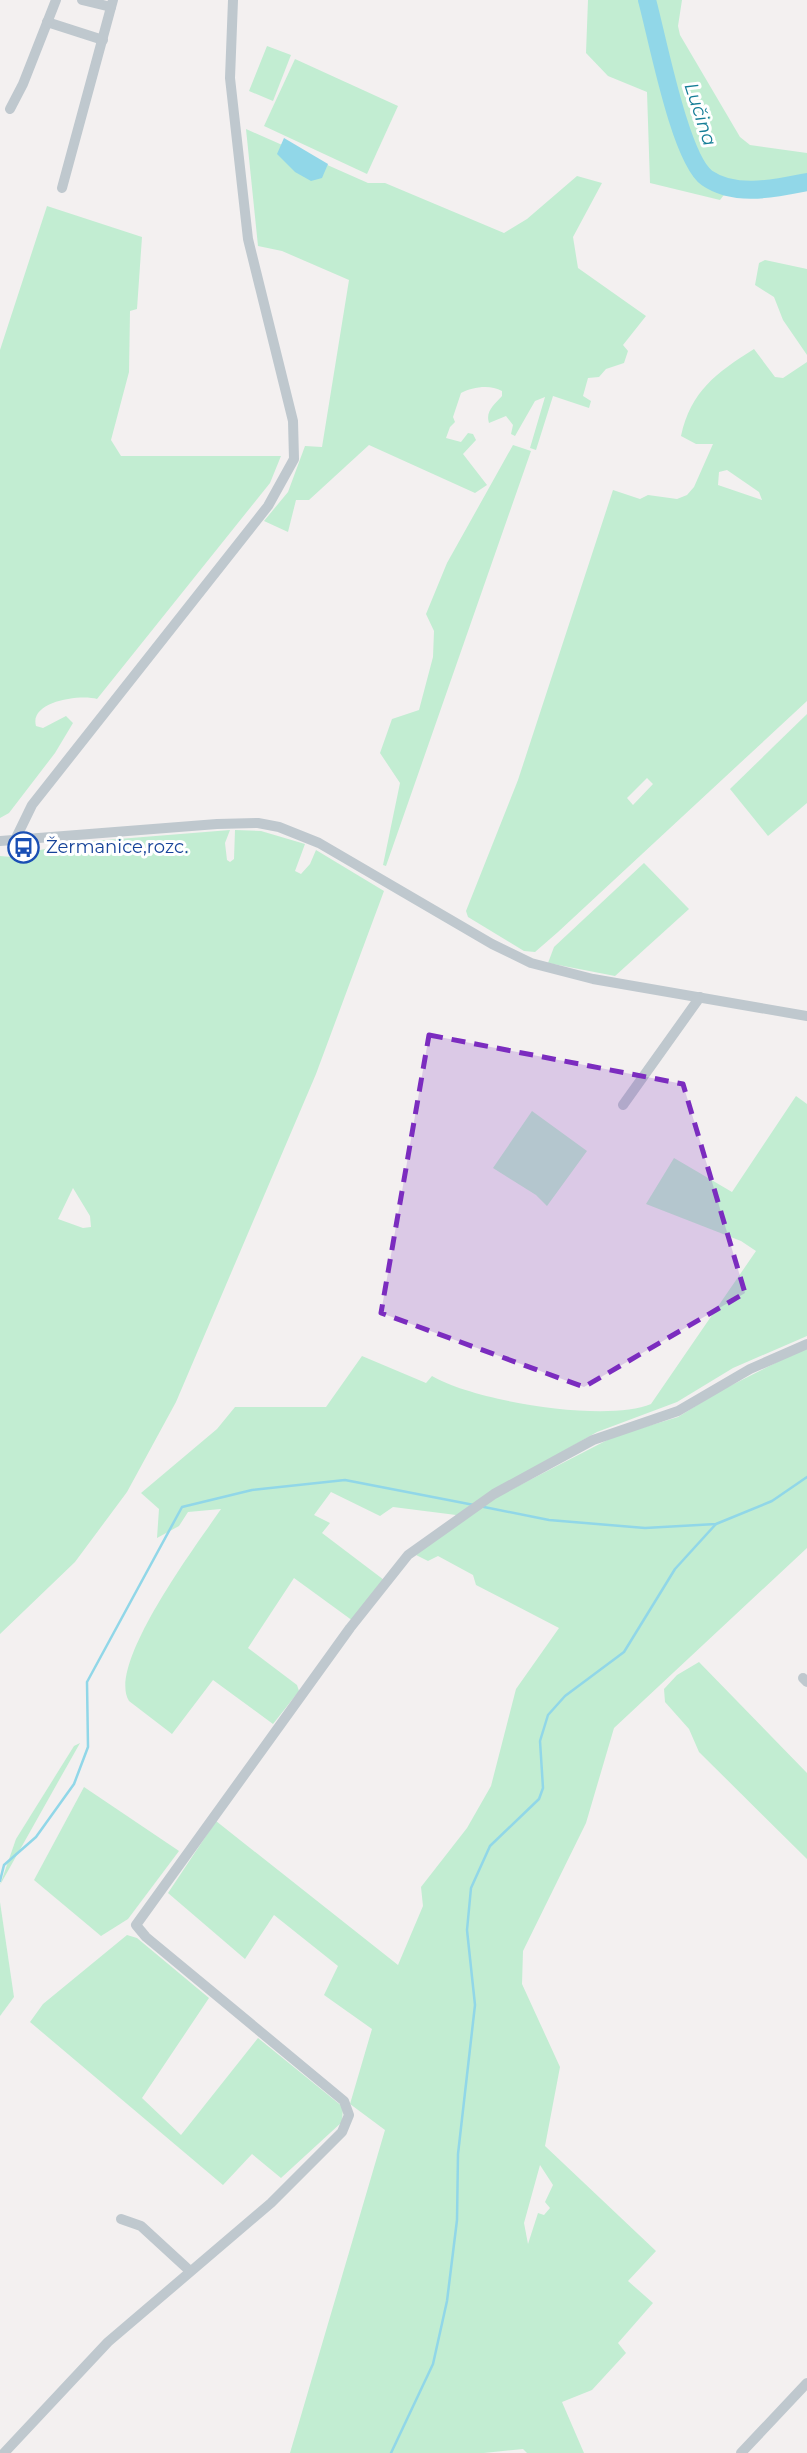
<svg xmlns="http://www.w3.org/2000/svg" width="807" height="2453" font-family="Montserrat,sans-serif">
<style>
.green{fill:#c2edd2;fill-rule:evenodd}
.water{fill:#91d7e8}
.lines{fill:none;stroke-linecap:round;stroke-linejoin:round}
.stream{stroke:#91d7e8;stroke-width:2.5}
.river{stroke:#91d7e8;stroke-width:18}
.minor{stroke:#bfc8ce;stroke-width:10}
.marked{fill:#7b2cbf;fill-opacity:0.2;stroke:#7b2cbf;stroke-width:5;stroke-dasharray:14 9;stroke-linejoin:round}
.labels{text-anchor:middle;stroke-width:6;stroke-linejoin:round;paint-order:stroke}
.transit-label{font-size:18px;fill:#164399;stroke:#fff;text-anchor:start}
.water-label{font-size:19px;font-style:italic;fill:#147d96;stroke:#fff}
</style>
<rect width="100%" height="100%" fill="#f3f0f0"/>
<!-- green -->
<g class="green">
<polygon points="588,0 682,0 678,26 680,35 740,137 750,145 807,153 807,178 754,188 730,187 720,200 650,183 647,92 608,76 586,53"/>
<polygon points="267,46 291,55 273,101 249,91"/>
<polygon points="295,59 398,106 367,174 264,126"/>
<path d="M 246,129 L 368,183 L 385,183 L 504,233 L 527,219 L 577,176 L 602,183 L 573,237 L 578,268 L 646,316 L 623,345 L 628,351 L 624,363 L 606,369 L 599,377 L 588,378 L 583,396 L 591,401 L 589,408 L 553,396 L 536,450 L 530,448 L 545,397 L 535,401 L 515,436 L 511,434 L 513,425 L 506,416 L 489,423 C 485,411 495,404 502,396 L 502,391 C 490,384 472,387 461,393 L 453,417 L 455,422 L 450,427 L 446,438 L 461,442 L 468,433 L 473,434 L 476,440 L 463,454 L 487,485 L 475,493 L 369,445 L 309,500 L 296,500 L 288,532 L 264,521 L 288,492 L 305,446 L 322,447 L 349,280 L 282,251 L 258,246 Z"/>
<path d="M 47,206 L 142,237 L 137,309 L 130,311 L 129,372 L 111,440 L 121,456 L 281,456 L 270,483 L 97,699 C 81,694 29,701 36,726 L 43,728 L 66,716 L 73,723 L 55,753 L 9,813 L 0,818 L 0,350 Z"/>
<polygon points="765,260 807,269 807,355 783,320 774,297 755,285 759,263"/>
<path d="M 754,349 L 775,377 L 783,378 L 807,362 L 807,701 L 558,932 L 535,952 L 524,951 L 468,917 L 466,911 L 518,780 L 613,490 L 640,499 L 648,495 L 677,499 L 687,495 L 694,487 L 713,444 L 696,444 L 681,436 C 691,391 716,373 754,349 ZM 727,470 L 759,492 L 762,500 L 718,485 L 719,472 ZM 647,778 L 653,784 L 633,805 L 627,798 Z"/>
<polygon points="513,445 531,451 386,866 383,865 400,783 380,753 392,719 419,710 433,657 434,631 426,614 447,563"/>
<polygon points="807,714 807,803 768,836 730,789"/>
<path d="M 230,830 L 225,843 L 227,860 L 230,862 L 234,859 L 235,830 L 261,831 L 305,844 L 295,871 L 301,874 L 310,864 L 316,850 L 384,891 L 316,1074 L 176,1402 L 127,1492 L 75,1562 L 0,1634 L 0,856 L 12,857 L 69,843 ZM 73,1188 L 90,1216 L 91,1227 L 83,1228 L 58,1219 Z"/>
<polygon points="644,863 689,909 615,976 548,963 554,947"/>
<path d="M 796,1096 L 807,1104 L 807,1336 L 733,1368 L 677,1402 L 597,1432 L 492,1492 L 499,1496 L 615,1436 L 678,1417 L 720,1391 L 807,1347 L 807,1548 L 614,1728 L 586,1823 L 523,1951 L 522,1984 L 560,2067 L 545,2146 L 656,2251 L 628,2281 L 653,2303 L 618,2343 L 626,2353 L 592,2390 L 562,2402 L 584,2453 L 527,2453 L 523,2449 L 484,2453 L 290,2453 L 385,2130 L 350,2104 L 372,2029 L 324,1995 L 338,1966 L 274,1915 L 245,1959 L 168,1893 L 216,1821 L 398,1965 L 423,1906 L 421,1887 L 467,1828 L 491,1786 L 516,1689 L 559,1628 L 476,1585 L 473,1575 L 438,1556 L 428,1561 L 416,1555 L 464,1516 L 393,1507 L 380,1516 L 331,1492 L 314,1515 L 330,1523 L 322,1533 L 384,1580 L 353,1621 L 294,1578 L 248,1648 L 297,1685 L 299,1691 L 273,1724 L 213,1680 L 172,1734 L 129,1701 C 106,1665 198,1543 221,1509 L 188,1512 L 179,1526 L 157,1538 L 159,1509 L 141,1493 L 217,1429 L 235,1407 L 326,1407 L 362,1356 L 426,1383 L 432,1376 C 474,1401 606,1423 651,1404 L 756,1251 L 741,1241 L 646,1204 L 674,1158 L 732,1192 ZM 540,2165 L 553,2185 L 545,2202 L 550,2208 L 544,2215 L 538,2213 L 528,2244 L 524,2223 Z"/>
<polygon points="532,1111 587,1151 547,1206 536,1195 493,1168"/>
<polygon points="699,1662 807,1773 807,1859 699,1752 689,1729 665,1702 664,1689 677,1675"/>
<polygon points="80,1743 0,1885 16,1839 74,1746"/>
<polygon points="84,1787 179,1851 128,1919 101,1936 34,1880"/>
<polygon points="0,1902 14,1997 0,2016"/>
<polygon points="127,1935 137,1938 209,1998 142,2098 181,2135 258,2038 343,2107 342,2122 281,2178 252,2154 223,2185 30,2022 43,2004"/>
</g>
<!-- water -->
<polygon class="water" points="284,138 328,164 322,178 311,181 295,172 277,154"/>
<g class="lines">
<!-- stream -->
<g class="stream">
<polyline points="484,1507 549,1520 645,1528 716,1524 772,1501 807,1477"/>
<polyline points="0,1881 4,1865 36,1837 74,1784 88,1747 87,1682 182,1507 252,1490 345,1480 474,1505"/>
<polyline points="391,2453 433,2364 447,2301 457,2220 458,2154 475,2005 467,1930 471,1888 490,1846 539,1799 543,1788 540,1741 548,1715 565,1696 624,1652 675,1569 716,1524"/>
</g>
<!-- river -->
<path class="river" d="M 647,0 C 657,36 680,159 707,178 C 736,198 776,188 807,182"/>
<!-- minor -->
<g class="minor">
<polyline points="82,0 111,7"/>
<polyline points="47,22 103,40"/>
<polyline points="10,109 23,84 56,0"/>
<polyline points="62,188 113,0"/>
<polyline points="15,840 32,805 268,506 294,459 293,421 248,239 230,78 233,0"/>
<polyline points="0,841 217,824 258,823 279,827 319,843 492,944 531,963 593,979 807,1016"/>
<polyline points="623,1105 700,997"/>
<polyline points="803,1678 807,1682"/>
<polyline points="121,2219 141,2226 190,2271"/>
<polyline points="4,2453 108,2342 271,2203 342,2132 349,2115 344,2101 146,1937 136,1925 350,1628 408,1555 494,1494 593,1440 678,1411 750,1369 807,1344"/>
<polyline points="741,2453 807,2383"/>
</g>
</g>
<!-- marked area -->
<path class="marked" d="M 429,1035 L 683,1084 L 745,1293 L 584,1387 L 381,1313 Z"/>
<!-- icons -->
<defs>
<symbol id="bus-ring" viewBox="-11 -11 22 22"><circle r="9.5" fill="#fff" stroke="#1a4fb4" stroke-width="1.5"/><path d="M-5-6H5V4H4V6H2V4H-2V6H-4V4H-5ZM-3.5-4V0h7V-4ZM-3.5 1.2v1.5H-2V1.2ZM2 1.2v1.5H3.5V1.2Z" fill="#1a4fb4"/></symbol>
</defs>
<g fill-rule="evenodd">
<use href="#bus-ring" x="6" y="830" width="35" height="35"/>
</g>
<g class="labels">
<!-- transit labels -->
<g class="transit-label">
<text x="46" y="853">Žermanice,rozc.</text>
</g>
<!-- water labels -->
<g class="water-label">
<text transform="translate(701 114) rotate(72)" y="7">Lučina</text>
</g>
</g>
</svg>
